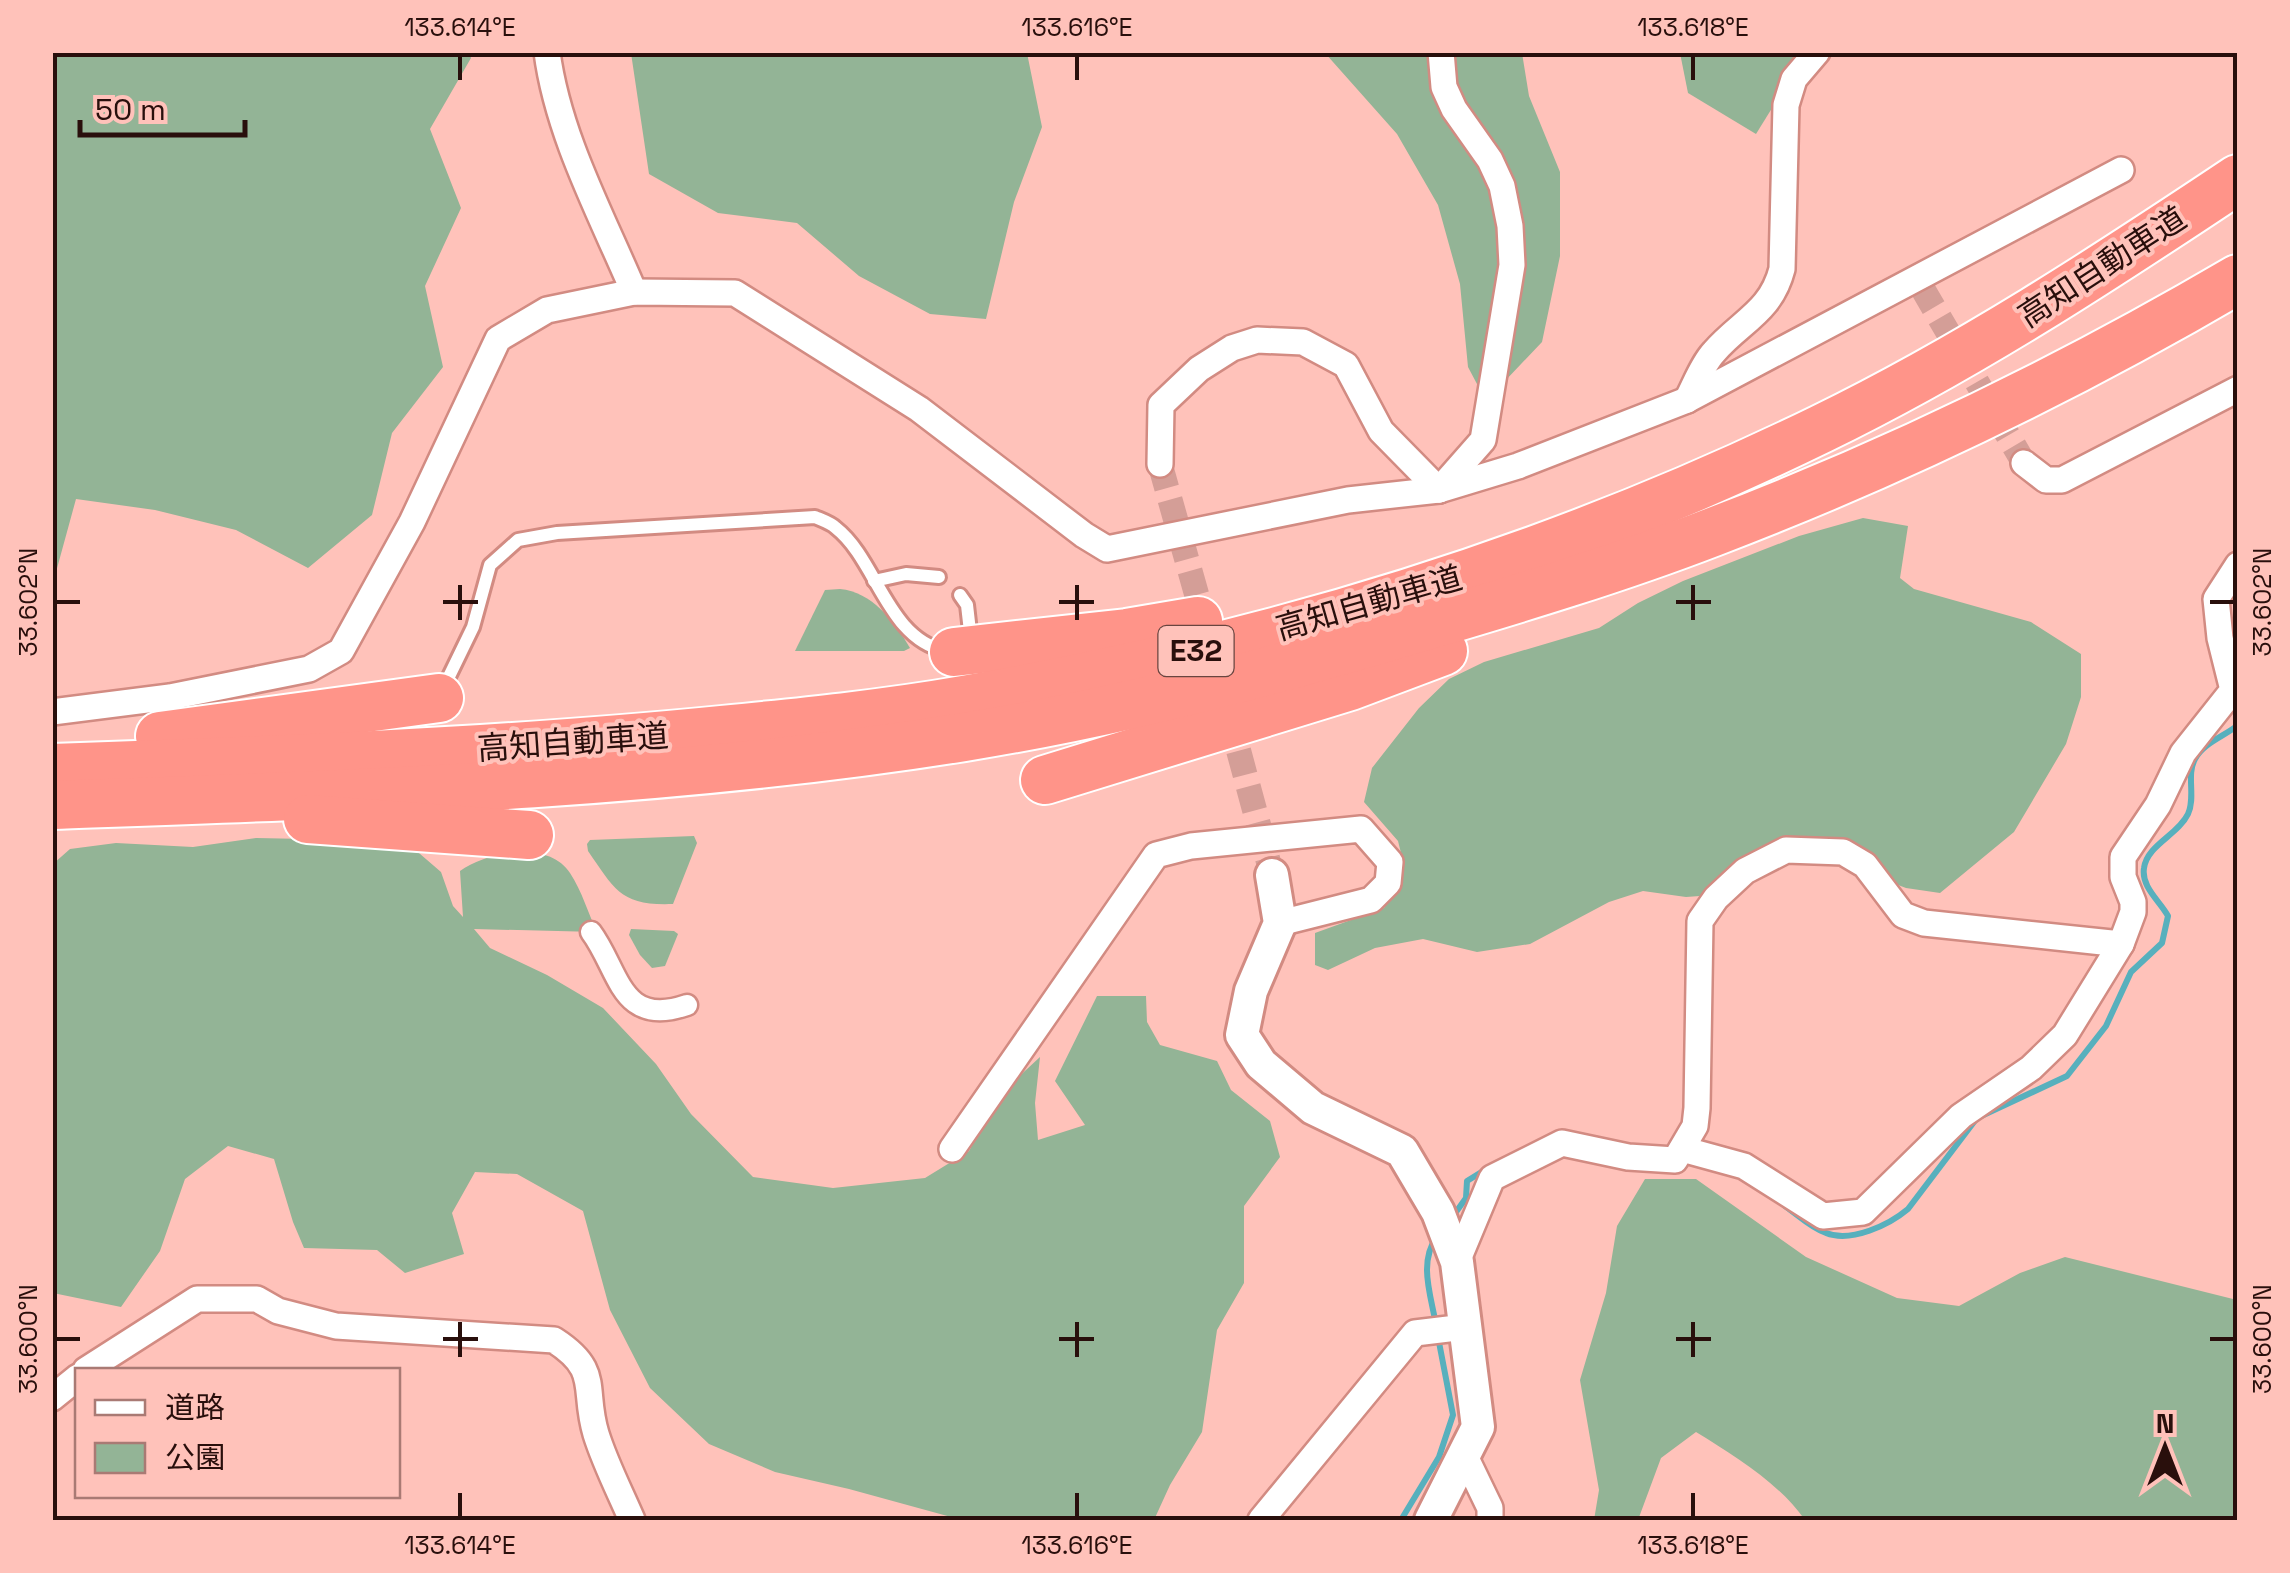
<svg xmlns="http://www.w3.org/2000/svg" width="2290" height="1573" font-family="'Space Grotesk','Noto Sans JP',sans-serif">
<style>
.green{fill:#93b496}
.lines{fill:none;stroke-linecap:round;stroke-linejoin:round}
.stream{stroke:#57b0bd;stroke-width:6}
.minor-tunnel{stroke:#d49e97;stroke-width:25;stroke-dasharray:25 12;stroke-linecap:butt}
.service-casing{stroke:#d28b82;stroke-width:18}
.pedestrian-casing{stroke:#d28b82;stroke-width:25}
.minor-casing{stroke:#d28b82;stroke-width:30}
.tertiary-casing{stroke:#d28b82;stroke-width:38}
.motorway-casing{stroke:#fff;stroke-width:52}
.service{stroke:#fff;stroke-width:12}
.pedestrian{stroke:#fff;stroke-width:20}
.minor{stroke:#fff;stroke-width:25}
.tertiary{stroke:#fff;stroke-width:32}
.motorway{stroke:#ff9489;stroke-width:48}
.ticks{fill:none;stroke:#290f0c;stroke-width:4}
.labels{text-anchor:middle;stroke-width:8;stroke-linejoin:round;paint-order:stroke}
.shield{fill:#ffc2ba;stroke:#694540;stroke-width:2.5}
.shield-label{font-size:30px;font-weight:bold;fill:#290f0c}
.street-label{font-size:32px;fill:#290f0c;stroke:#ffc2ba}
.neatline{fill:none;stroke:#290f0c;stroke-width:4}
.ticks-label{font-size:25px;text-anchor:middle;fill:#290f0c}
</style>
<rect width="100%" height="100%" fill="#ffc2ba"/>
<!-- green -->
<g class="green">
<polygon points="53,52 469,53 471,58 430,129 461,208 425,286 443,367 392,433 372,515 308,568 236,530 155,510 76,499 53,583"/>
<polygon points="631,53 1027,53 1042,127 1014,202 986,319 930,314 859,276 797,223 718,213 649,174"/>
<polygon points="1325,53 1522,53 1529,96 1560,172 1560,256 1542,342 1486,401 1468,367 1460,284 1438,205 1397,134"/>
<polygon points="1680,53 1801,53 1800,63 1756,134 1688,93"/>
<polygon points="1863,518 1908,526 1900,578 1914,589 2031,622 2081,654 2081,697 2066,744 2014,832 1940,893 1906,888 1822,856 1773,858 1741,893 1686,897 1643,891 1609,902 1530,944 1477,952 1423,939 1375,948 1328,970 1315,965 1315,933 1384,908 1400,882 1402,857 1398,841 1364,802 1372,768 1419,708 1449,679 1484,662 1599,628 1638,603 1683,581 1799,536"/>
<path d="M 840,589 C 872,592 894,621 910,648 L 904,651 L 795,651 L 825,590 Z"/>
<path d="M 694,836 L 697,843 L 673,904 C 621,906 615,890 588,851 L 587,844 L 590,840 Z"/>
<path d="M 256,838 L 405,841 L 441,872 L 453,906 L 463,917 L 460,871 C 488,852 548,839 570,873 C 582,891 588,913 597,932 L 474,929 L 490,948 L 547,975 L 603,1008 L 656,1064 L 691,1114 L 753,1177 L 833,1188 L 925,1178 L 969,1151 L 1001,1093 L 1040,1057 L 1035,1103 L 1038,1140 L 1085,1125 L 1055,1081 L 1097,996 L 1146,996 L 1147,1022 L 1160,1045 L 1217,1061 L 1231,1090 L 1270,1121 L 1280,1157 L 1244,1206 L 1244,1283 L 1217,1330 L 1202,1432 L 1170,1485 L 1154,1520 L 962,1520 L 849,1489 L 775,1472 L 709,1444 L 650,1388 L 610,1310 L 583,1211 L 517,1174 L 475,1172 L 452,1213 L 464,1254 L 405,1273 L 377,1250 L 304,1248 L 293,1222 L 274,1159 L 228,1146 L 185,1179 L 160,1251 L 121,1307 L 53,1293 L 53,864 L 70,849 L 116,843 L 193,847 Z"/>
<polygon points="631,929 674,931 678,934 665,966 652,968 640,955 629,935"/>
<path d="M 1645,1179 L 1696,1179 L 1806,1257 L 1897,1298 L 1959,1306 L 2020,1273 L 2065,1257 L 2237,1300 L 2237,1520 L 1805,1520 C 1779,1483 1735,1456 1696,1432 L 1661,1458 L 1638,1520 L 1594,1520 L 1599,1490 L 1580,1380 L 1606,1293 L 1617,1226 Z"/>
</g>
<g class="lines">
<!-- stream -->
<g class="stream">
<path d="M 1785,1206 C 1798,1215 1811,1228 1826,1233 C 1851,1243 1889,1225 1908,1209 L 1977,1118 L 2067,1076 L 2106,1026 L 2131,972 L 2162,943 L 2168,916 C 2160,901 2141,887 2144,868 C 2147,845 2178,835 2188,814 C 2196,797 2186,775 2195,759 C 2203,743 2225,736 2238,725"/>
<polyline points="1451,1219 1466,1198 1467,1181 1488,1168"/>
<path d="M 1436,1325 C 1431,1295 1418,1263 1437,1236"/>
<polyline points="1401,1520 1439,1457 1453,1415 1438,1337"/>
</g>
<!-- minor-tunnel -->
<g class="minor-tunnel">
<polyline points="1921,286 2024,463"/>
<polyline points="1160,464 1206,628"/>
<polyline points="1229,715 1272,875"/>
</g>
<defs>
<g id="service">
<polyline points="874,581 906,574 939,577"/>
<polyline points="960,595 967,605 971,640"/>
<path d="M 442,691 L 473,627 L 490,565 L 518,540 L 557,533 L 815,517 C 822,520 831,523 836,528 C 877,560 887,639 946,651"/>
</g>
<path id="pedestrian" d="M 591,932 C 620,971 620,1028 687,1005"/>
<g id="minor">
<path d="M 547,52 C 558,136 602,216 634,292"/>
<path d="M 1687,400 C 1695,385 1702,365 1714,352 C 1741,321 1771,312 1782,269 L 1786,105 L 1794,79 L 1817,52"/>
<polyline points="2024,463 2046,480 2062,480 2238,389"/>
<polyline points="1160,464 1161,405 1199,369 1232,348 1257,340 1303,342 1346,365 1381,431 1439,490"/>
<polyline points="1439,490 1483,440 1512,265 1510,226 1502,186 1490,160 1454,109 1444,87 1441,52"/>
<polyline points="52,712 170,697 309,669 341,651 412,522 498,339 547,310 634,292 735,293 919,409 1084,535 1107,549 1348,500 1439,490 1518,466 1687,400 2121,170"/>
<polyline points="952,1149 1156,855 1191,846 1361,829 1390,862 1388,883 1371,900 1280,923"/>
<polyline points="1682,1149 1744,1166 1823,1216 1863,1212 1961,1116 2031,1068 2065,1035 2121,944 2133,912 2133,902 2123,877 2123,857 2158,805 2183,753 2233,690 2220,638 2216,599 2238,565"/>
<polyline points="1457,1262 1492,1178 1562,1143 1628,1157 1675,1160 1695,1126 1697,1108 1700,921 1716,898 1745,871 1786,850 1843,852 1865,865 1903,915 1924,923 2121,944"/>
<path d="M 86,1370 L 197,1299 L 257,1299 L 278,1311 L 336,1326 L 554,1340 C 602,1371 582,1388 596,1434 C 605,1463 620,1492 632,1520"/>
<polyline points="52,1398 78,1377"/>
<polyline points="1463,1452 1490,1508 1490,1520"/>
<polyline points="1261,1520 1415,1333 1465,1327"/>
</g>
<polyline id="tertiary" points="1272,875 1280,923 1251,991 1242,1035 1261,1064 1313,1108 1402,1151 1438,1212 1457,1262 1478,1427 1431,1520"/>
<g id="motorway">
<polyline points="954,652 1127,633 1198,621"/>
<polyline points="160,736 439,698"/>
<path d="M 52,768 C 276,760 500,752 722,730 C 803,722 884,714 964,700 C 1259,649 1551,561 1821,429 C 1967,358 2103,269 2238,179"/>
<polyline points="1045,780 1350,686 1443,651"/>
<path d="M 52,805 C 356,794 664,785 964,737 C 1119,712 1270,673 1419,628 C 1517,599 1617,569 1713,532 C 1894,463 2071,377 2238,279"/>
<polyline points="308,819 529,835"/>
</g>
</defs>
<!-- service casing -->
<use href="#service" class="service-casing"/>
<!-- pedestrian casing -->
<use href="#pedestrian" class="pedestrian-casing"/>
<!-- minor casing -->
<use href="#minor" class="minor-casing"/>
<!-- tertiary casing -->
<use href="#tertiary" class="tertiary-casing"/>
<!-- motorway casing -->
<use href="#motorway" class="motorway-casing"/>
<!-- service -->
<use href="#service" class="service"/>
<!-- pedestrian -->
<use href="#pedestrian" class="pedestrian"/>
<!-- minor -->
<use href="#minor" class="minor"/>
<!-- tertiary -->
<use href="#tertiary" class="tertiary"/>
<!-- motorway -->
<use href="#motorway" class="motorway"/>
</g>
<!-- ticks -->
<path class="ticks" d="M 460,55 L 460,80M 1077,55 L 1077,80M 1693,55 L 1693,80M 460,585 L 460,620M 1077,585 L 1077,620M 1693,585 L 1693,620M 55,602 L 80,602M 443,602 L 478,602M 1059,602 L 1094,602M 1676,602 L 1711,602M 2210,602 L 2235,602M 460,1322 L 460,1357M 1077,1322 L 1077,1357M 1693,1322 L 1693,1357M 55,1339 L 80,1339M 443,1339 L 478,1339M 1059,1339 L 1094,1339M 1676,1339 L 1711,1339M 2210,1339 L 2235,1339M 460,1493 L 460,1518M 1077,1493 L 1077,1518M 1693,1493 L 1693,1518"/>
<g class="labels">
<!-- shield labels -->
<rect class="shield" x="1158.5" y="626" width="75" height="50" rx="8"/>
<g class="shield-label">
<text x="1196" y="661">E32</text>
</g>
<!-- street labels -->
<g class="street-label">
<text transform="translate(2102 267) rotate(-33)" y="11">高知自動車道</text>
<text transform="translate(1369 603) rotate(-16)" y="11">高知自動車道</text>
<text transform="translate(573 742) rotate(-4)" y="11">高知自動車道</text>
</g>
</g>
<!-- border -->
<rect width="2290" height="1573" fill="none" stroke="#ffc2ba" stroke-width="110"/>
<!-- legend -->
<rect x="75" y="1368" width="325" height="130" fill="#ffc2ba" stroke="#a97a74" stroke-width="2.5"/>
<rect x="95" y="1400" width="50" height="15" fill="#ffffff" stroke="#a97a74" stroke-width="2.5"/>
<text x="165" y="1418" font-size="30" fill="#290f0c">道路</text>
<rect x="95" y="1443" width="50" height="30" fill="#93b496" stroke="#a97a74" stroke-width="2.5"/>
<text x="165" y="1468" font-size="30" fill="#290f0c">公園</text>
<!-- north arrow -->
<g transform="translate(2165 1448)" stroke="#ffc2ba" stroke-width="8" paint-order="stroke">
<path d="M0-8L18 38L0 25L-18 38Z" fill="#290f0c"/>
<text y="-15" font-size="28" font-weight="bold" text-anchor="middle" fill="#290f0c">N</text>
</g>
<!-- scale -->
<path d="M80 120v15h165v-15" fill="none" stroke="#290f0c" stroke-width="5"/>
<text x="95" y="120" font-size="30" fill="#290f0c" stroke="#ffc2ba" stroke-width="8" paint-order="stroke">50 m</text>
<rect x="55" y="55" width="2180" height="1463" class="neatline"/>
<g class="ticks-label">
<text x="460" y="36">133.614°E</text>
<text x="1077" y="36">133.616°E</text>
<text x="1693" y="36">133.618°E</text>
<text transform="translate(28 602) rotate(-90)" y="9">33.602°N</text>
<text transform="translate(2262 602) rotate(-90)" y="9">33.602°N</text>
<text transform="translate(28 1339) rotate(-90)" y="9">33.600°N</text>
<text transform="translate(2262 1339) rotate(-90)" y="9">33.600°N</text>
<text x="460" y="1554">133.614°E</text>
<text x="1077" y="1554">133.616°E</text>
<text x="1693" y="1554">133.618°E</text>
</g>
</svg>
